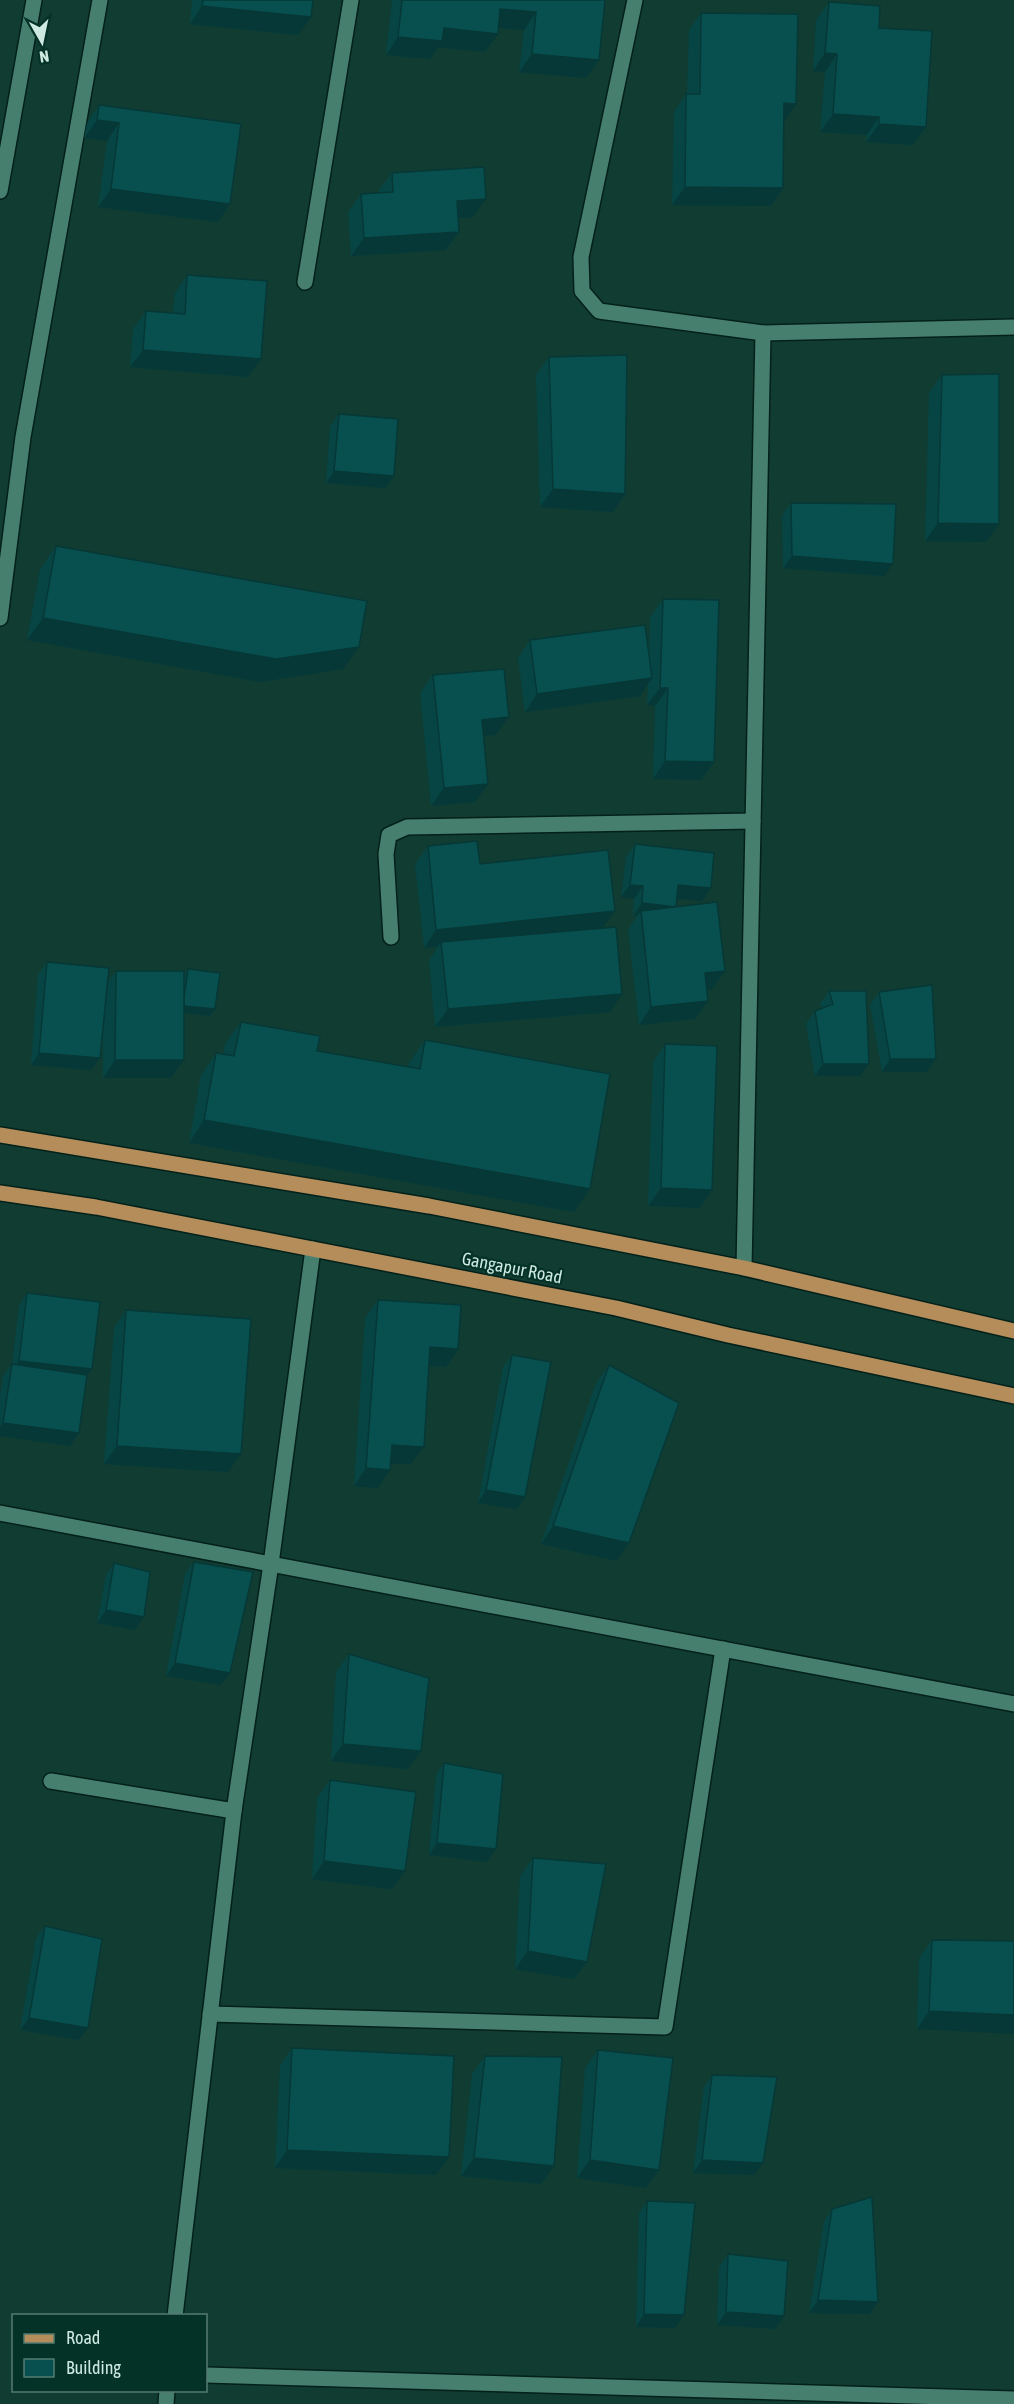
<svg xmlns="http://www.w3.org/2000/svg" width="1014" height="2404" font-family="'Asap Condensed',sans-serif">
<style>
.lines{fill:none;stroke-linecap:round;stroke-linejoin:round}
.minor-casing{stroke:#03211a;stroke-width:18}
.major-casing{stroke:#03211a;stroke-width:18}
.minor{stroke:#477f6f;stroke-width:15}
.major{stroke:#b48d5b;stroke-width:15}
.wall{fill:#074544}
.shaded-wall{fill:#063837}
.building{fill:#08504f;stroke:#063837;stroke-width:1.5}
.labels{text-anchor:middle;stroke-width:4.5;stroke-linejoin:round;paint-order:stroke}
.street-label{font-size:18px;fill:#cde9e0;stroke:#043227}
</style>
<rect width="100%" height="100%" fill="#113c31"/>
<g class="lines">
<defs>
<g id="minor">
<polyline points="635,0 581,257 582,291 599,311 763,333 1014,327"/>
<polyline points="0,191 34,0"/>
<polyline points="305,282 351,0"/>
<polyline points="0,618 23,437 100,0"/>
<polyline points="391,937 386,854 389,835 407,827 753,821"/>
<polyline points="744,1268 763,333"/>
<polyline points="0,1513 1014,1704"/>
<polyline points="51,1781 234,1811"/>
<polyline points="210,2014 665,2027 723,1649"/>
<polyline points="175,2316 234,1811 271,1564 313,1249"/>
<polyline points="206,2375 1014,2399"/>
<polyline points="166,2404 167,2390"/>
</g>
<g id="major">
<polyline points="0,1135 429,1206 744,1268 1014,1331"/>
<polyline points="0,1193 96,1207 616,1308 728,1335 1014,1396"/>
</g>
</defs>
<!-- minor casing -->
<use href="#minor" class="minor-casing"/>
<!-- major casing -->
<use href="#major" class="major-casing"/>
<!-- minor -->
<use href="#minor" class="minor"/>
<!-- major -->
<use href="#major" class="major"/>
</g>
<!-- wall -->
<g class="wall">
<polygon points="192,0 313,0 311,17 298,35 190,24"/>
<polygon points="392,0 605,0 599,60 586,78 519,72 524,30 498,28 485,52 438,47 430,59 386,55"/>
<polygon points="829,2 879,28 926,127 913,145 866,142 867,135 820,132 825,72 813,71 816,20"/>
<polygon points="701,13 784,121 783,188 771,206 672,205 674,112 686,94 687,94 689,30"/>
<polygon points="99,105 241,124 218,222 98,207 107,141 84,138 87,123"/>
<polygon points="392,173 473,217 458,218 459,232 446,250 351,256 348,212 361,194 380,193 379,190"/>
<polygon points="187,275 248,377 130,367 133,329 146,311 173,313 175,293"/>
<polygon points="549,357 625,494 613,512 540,507 536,375"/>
<polygon points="942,375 986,542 925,541 929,393"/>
<polygon points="339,414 394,476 385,488 326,483 330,426"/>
<polygon points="791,503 884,576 783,568 782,515"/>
<polygon points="56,546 343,669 260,682 27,640 40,569"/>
<polygon points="663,599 714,762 701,780 653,779 655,706 647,705 648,684 640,696 525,712 518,658 530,640 649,656 650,617"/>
<polygon points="433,675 496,735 483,736 488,784 475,802 431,806 420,693"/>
<polygon points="635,844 711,888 702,901 677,898 676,907 725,971 712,989 707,990 708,1001 695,1019 639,1025 628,929 637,916 633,916 634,899 621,897 626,857"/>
<polygon points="428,846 480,864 603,928 622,994 610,1012 435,1027 429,960 438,947 424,948 415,864"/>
<polygon points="47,962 107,983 116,971 184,975 188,969 215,1009 210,1016 184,1013 184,1060 171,1078 103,1078 103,1030 100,1058 91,1070 31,1065 38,975"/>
<polygon points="829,991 869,1064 860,1076 815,1076 806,1024 815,1011 822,1009 820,1004"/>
<polygon points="879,992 927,1072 882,1072 870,1005"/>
<polygon points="241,1022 317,1051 408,1067 409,1063 425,1040 574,1212 189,1143 201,1075 216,1053 223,1054 225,1044"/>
<polygon points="665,1044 700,1208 648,1206 653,1062"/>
<polygon points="27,1293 87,1377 79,1433 70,1446 0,1436 0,1396 3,1376 12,1364 19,1306"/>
<polygon points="378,1300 458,1349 446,1367 429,1366 411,1464 391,1463 378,1488 354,1486 365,1318"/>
<polygon points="126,1310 228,1472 104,1464 114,1328"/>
<polygon points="512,1355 525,1497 517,1509 478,1503 503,1367"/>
<polygon points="609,1365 617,1561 541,1544 596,1383"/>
<polygon points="194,1562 221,1685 166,1676 185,1574"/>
<polygon points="114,1563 135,1630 97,1623 106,1575"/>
<polygon points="349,1654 408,1769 331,1761 336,1672"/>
<polygon points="444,1763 487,1862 429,1855 436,1775"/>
<polygon points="330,1780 405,1871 392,1889 312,1879 317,1798"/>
<polygon points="533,1858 587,1962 574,1979 515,1969 520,1876"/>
<polygon points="45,1926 79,2040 20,2030 36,1938"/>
<polygon points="932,1940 1014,1941 917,2029 919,1958"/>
<polygon points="292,2048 449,2157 436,2175 275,2168 280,2066"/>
<polygon points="598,2050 659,2170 646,2188 577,2178 585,2068"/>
<polygon points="485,2056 554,2166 541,2184 461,2176 472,2074"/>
<polygon points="712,2075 754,2175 693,2173 704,2087"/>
<polygon points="647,2201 684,2315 675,2328 636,2327 639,2213"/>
<polygon points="832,2209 878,2302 870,2314 809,2313 824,2222"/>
<polygon points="728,2254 784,2316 775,2329 717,2325 719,2267"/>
</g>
<!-- shaded-wall -->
<g class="shaded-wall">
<polygon points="202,6 311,17 298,35 190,24"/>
<polygon points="500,9 536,12 524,30 488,27"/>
<polygon points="444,28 498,34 485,52 438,47 430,59 386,55 398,37"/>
<polygon points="825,53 837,54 825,72 813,71"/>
<polygon points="532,54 599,60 586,78 519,72"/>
<polygon points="784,103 796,104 784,122"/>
<polygon points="833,114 879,117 867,135 820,132"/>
<polygon points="97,120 119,123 107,141 84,138"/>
<polygon points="879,124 926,127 913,145 866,142"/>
<polygon points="685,187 783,188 771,206 672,205"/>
<polygon points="111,189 230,204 218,222 98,207"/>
<polygon points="486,199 473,217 445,219 457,201"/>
<polygon points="459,232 446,250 351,256 364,238"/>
<polygon points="143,350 261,359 248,377 130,367"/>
<polygon points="334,471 394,476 385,488 326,483"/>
<polygon points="553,489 625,494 613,512 540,507"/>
<polygon points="938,523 999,524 986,542 925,541"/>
<polygon points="792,556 893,564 884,576 783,568"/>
<polygon points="43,618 359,647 343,669 260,682 27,640"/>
<polygon points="652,678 640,696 525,712 537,694"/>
<polygon points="660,688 668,688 655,706 647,705"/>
<polygon points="509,717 496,735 469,737 482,720"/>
<polygon points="665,761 714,762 701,780 653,779"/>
<polygon points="488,784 475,802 431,806 444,788"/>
<polygon points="630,885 643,886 634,899 621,897"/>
<polygon points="678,885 711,888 702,901 669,898"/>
<polygon points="642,903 676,907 641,911 637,916 633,916"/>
<polygon points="615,911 602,929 441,942 438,947 424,948 436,930"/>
<polygon points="725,971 712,989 693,991 705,973"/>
<polygon points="622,994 610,1012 435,1027 448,1009"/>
<polygon points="708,1001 695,1019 639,1025 651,1007"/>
<polygon points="183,1006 215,1009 210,1016 178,1012"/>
<polygon points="39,1053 100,1058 91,1070 31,1065"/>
<polygon points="890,1059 936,1059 927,1072 882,1072"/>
<polygon points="115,1060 184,1060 171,1078 103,1078"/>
<polygon points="823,1064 869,1064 860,1076 815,1076"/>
<polygon points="204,1120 590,1189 574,1212 189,1143"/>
<polygon points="661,1188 712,1190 700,1208 648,1206"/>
<polygon points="430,1347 458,1349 446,1367 417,1365"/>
<polygon points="19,1361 92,1369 83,1382 11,1374"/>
<polygon points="3,1423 79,1433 70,1446 0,1436 0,1427"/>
<polygon points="392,1445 424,1447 411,1464 380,1463"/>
<polygon points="117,1446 241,1454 228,1472 104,1464"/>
<polygon points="366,1468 390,1470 378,1488 354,1486"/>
<polygon points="486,1490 525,1497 517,1509 478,1503"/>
<polygon points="553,1526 629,1543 617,1561 541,1544"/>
<polygon points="106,1610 144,1617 135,1630 97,1623"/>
<polygon points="175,1663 230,1673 221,1685 166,1676"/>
<polygon points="343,1744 421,1751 408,1769 331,1761"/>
<polygon points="437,1843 496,1849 487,1862 429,1855"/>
<polygon points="324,1861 405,1871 392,1889 312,1879"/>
<polygon points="528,1951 587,1962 574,1979 515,1969"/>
<polygon points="929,2011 1014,2015 1014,2034 917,2029"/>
<polygon points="29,2018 88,2028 79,2040 20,2030"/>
<polygon points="287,2150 449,2157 436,2175 275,2168"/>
<polygon points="474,2158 554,2166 541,2184 461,2176"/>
<polygon points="590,2160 659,2170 646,2188 577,2178"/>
<polygon points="702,2160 763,2163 754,2175 693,2173"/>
<polygon points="818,2300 878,2302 870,2314 809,2313"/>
<polygon points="726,2312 784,2316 775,2329 717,2325"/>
<polygon points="644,2314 684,2315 675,2328 636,2327"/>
</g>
<!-- building -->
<g class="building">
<polygon points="203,0 313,0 311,17 202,6"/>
<polygon points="402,0 605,0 599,60 532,54 536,12 500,9 498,34 444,28 442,41 398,37"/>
<polygon points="829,2 880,6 879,28 932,31 926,127 879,124 879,117 833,114 837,54 825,53"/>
<polygon points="701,13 798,14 796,104 784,103 783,188 685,187 686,94 700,94"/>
<polygon points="99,105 241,124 230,204 111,189 119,123 97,120"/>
<polygon points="484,167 486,199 457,201 459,232 364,238 361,194 393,192 392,173"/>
<polygon points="187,275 267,281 261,359 143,350 146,311 185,314"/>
<polygon points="627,355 625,494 553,489 549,357"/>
<polygon points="999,374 999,524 938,523 942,375"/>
<polygon points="339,414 398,419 394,476 334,471"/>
<polygon points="791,503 896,504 893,564 792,556"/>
<polygon points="56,546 367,601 359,647 276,659 43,618"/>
<polygon points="663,599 719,600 714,762 665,761 668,688 660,688"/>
<polygon points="645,625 652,678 537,694 530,640"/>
<polygon points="504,669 509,717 482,720 488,784 444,788 433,675"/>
<polygon points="477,841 480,864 608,850 615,911 436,930 428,846"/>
<polygon points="635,844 714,853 711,888 678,885 676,907 642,903 643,886 630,885"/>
<polygon points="717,902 725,971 705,973 708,1001 651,1007 641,911"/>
<polygon points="616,927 622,994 448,1009 441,942"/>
<polygon points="47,962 109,968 100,1058 39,1053"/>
<polygon points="188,969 220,973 215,1009 184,1006 184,998"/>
<polygon points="116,971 184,971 184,1060 115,1060"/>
<polygon points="932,985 936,1059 890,1059 879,992"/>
<polygon points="829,991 866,991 869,1064 823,1064 815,1011 833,1004"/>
<polygon points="241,1022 320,1036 317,1051 420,1069 425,1040 610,1074 590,1189 204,1120 216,1053 234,1056"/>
<polygon points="665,1044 717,1046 712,1190 661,1188"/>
<polygon points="27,1293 100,1302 92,1369 19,1361"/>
<polygon points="378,1300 461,1305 458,1349 430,1347 424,1447 392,1445 390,1470 366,1468"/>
<polygon points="126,1310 251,1319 241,1454 117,1446"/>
<polygon points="512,1355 551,1362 525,1497 486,1490"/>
<polygon points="12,1364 87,1375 79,1433 3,1423"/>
<polygon points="609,1365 679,1403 629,1543 553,1526"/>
<polygon points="194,1562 253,1572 230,1673 175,1663"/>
<polygon points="114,1563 150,1572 144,1617 106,1610"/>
<polygon points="349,1654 429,1678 421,1751 343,1744"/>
<polygon points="444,1763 503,1774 496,1849 437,1843"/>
<polygon points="330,1780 416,1792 405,1871 324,1861"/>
<polygon points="533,1858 606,1864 587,1962 528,1951"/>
<polygon points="45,1926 102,1939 88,2028 29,2018"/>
<polygon points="932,1940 1014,1941 1014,2015 929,2011"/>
<polygon points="292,2048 454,2056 449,2157 287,2150"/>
<polygon points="598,2050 673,2058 659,2170 590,2160"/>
<polygon points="485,2056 562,2057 554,2166 474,2158"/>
<polygon points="712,2075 777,2077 763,2163 702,2160"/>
<polygon points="872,2197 878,2302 818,2300 832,2209"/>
<polygon points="647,2201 695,2203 684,2315 644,2314"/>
<polygon points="728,2254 788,2261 784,2316 726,2312"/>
</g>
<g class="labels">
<!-- street labels -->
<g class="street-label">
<text transform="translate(512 1268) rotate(11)" y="6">Gangapur Road</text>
</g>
</g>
<!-- legend -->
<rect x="12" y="2314" width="195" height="78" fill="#043227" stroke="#547b71" stroke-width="1.5"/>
<rect x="24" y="2334" width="30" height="9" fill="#b48d5b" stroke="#547b71" stroke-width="1.5"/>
<text x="66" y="2344" font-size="18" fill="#cde9e0">Road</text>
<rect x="24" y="2359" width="30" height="18" fill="#08504f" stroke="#547b71" stroke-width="1.5"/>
<text x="66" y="2374" font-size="18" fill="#cde9e0">Building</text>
<!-- north arrow -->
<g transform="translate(42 42) rotate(171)" stroke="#043227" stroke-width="4.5" paint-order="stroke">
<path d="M0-4.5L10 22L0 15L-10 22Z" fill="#cde9e0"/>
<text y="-9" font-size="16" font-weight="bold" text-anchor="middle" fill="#cde9e0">N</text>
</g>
</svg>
